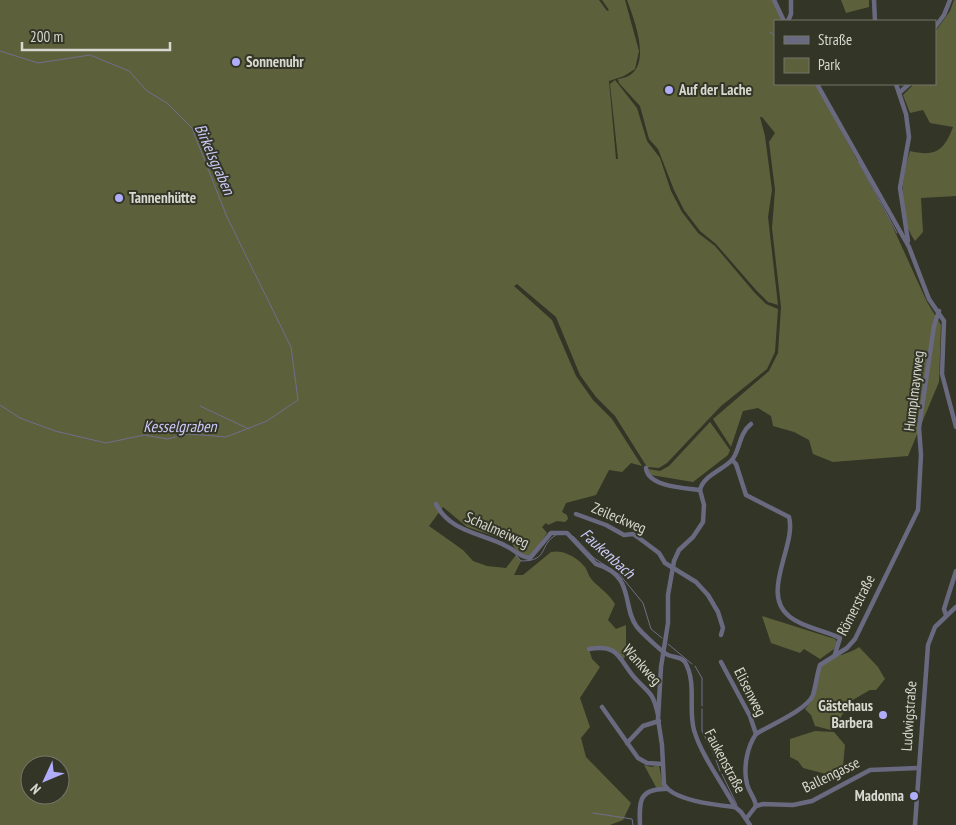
<svg xmlns="http://www.w3.org/2000/svg" width="956" height="825" font-family="'PT Sans Narrow',sans-serif">
<style>
.green{fill:#5d613b;fill-rule:evenodd}
.lines{fill:none;stroke-linecap:round;stroke-linejoin:round}
.stream{stroke:#706e8d;stroke-width:1}
.street{stroke:#696980;stroke-width:4.5}
.poi-dot{fill:#b0adfa;stroke:#333526;stroke-width:2}
.labels{text-anchor:middle;stroke-width:4;stroke-linejoin:round;paint-order:stroke}
.poi-label{font-size:15px;font-weight:bold;fill:#d7d8cf;stroke:#333526;text-anchor:start}
.street-label{font-size:15px;fill:#d7d8cf;stroke:#333526}
.water-label{font-size:16px;font-style:italic;fill:#cacaf9;stroke:#333526}
</style>
<rect width="100%" height="100%" fill="#333526"/>
<!-- green -->
<g class="green">
<path d="M 0,0 L 599,0 L 607,11 L 609,10 L 602,0 L 625,0 L 639,51 L 635,69 L 624,76 L 609,81 L 616,159 L 618,159 L 610,84 L 615,80 L 637,108 L 647,141 L 660,158 L 671,191 L 682,212 L 698,233 L 715,246 L 754,292 L 766,304 L 778,309 L 775,352 L 767,369 L 721,406 L 667,463 L 659,468 L 647,467 L 615,416 L 596,397 L 580,375 L 556,317 L 517,284 L 514,286 L 552,320 L 576,376 L 593,400 L 612,419 L 642,466 L 631,463 L 622,472 L 609,470 L 596,495 L 566,503 L 562,512 L 567,515 L 568,519 L 565,522 L 557,521 L 548,525 L 546,523 L 542,527 L 547,533 L 530,558 L 518,554 L 511,542 L 467,527 L 443,507 L 429,526 L 463,550 L 473,561 L 487,566 L 506,568 L 516,555 L 521,561 L 514,575 L 523,575 L 551,552 C 563,549 578,558 585,567 C 588,572 589,577 593,581 C 601,589 609,594 615,604 L 608,620 L 616,629 L 626,625 L 626,656 L 623,659 L 610,649 L 589,649 L 592,659 L 600,667 L 580,698 L 590,727 L 581,738 L 586,757 L 631,803 L 623,820 L 610,825 L 0,825 ZM 30,765 L 60,765 L 60,795 L 30,795 Z"/>
<path d="M 627,0 L 772,0 L 782,21 L 775,21 L 775,84 L 816,84 L 891,223 L 927,302 L 941,325 L 939,382 L 908,456 L 833,462 L 813,454 L 809,440 L 794,432 L 773,426 L 771,416 L 758,408 L 743,411 L 731,447 L 713,419 L 769,371 L 778,353 L 781,307 L 772,228 L 775,190 L 769,142 L 775,133 L 762,117 L 760,117 L 765,136 L 772,190 L 768,217 L 778,305 L 768,302 L 756,290 L 716,244 L 700,231 L 684,210 L 674,190 L 658,149 L 649,139 L 640,106 L 619,83 L 618,79 C 656,75 635,22 627,0 Z"/>
<polygon points="841,0 869,0 869,7 846,13"/>
<path d="M 954,0 L 956,0 L 956,196 L 921,198 L 923,232 L 915,241 C 897,215 901,180 910,151 C 935,157 944,151 953,127 L 930,123 L 923,110 L 910,113 L 903,95 L 914,84 L 935,84 L 935,32 L 950,11 Z"/>
<polygon points="710,422 730,450 728,455 693,482 651,475 648,469 660,471 669,466"/>
<polygon points="762,616 835,639 837,642 834,649 820,659 804,649 800,653 771,643"/>
<path d="M 859,647 L 878,667 L 885,679 L 876,690 L 870,690 L 849,702 L 836,726 L 831,730 L 815,726 L 811,715 L 805,709 C 822,692 812,675 824,662 C 830,657 850,654 859,647 Z"/>
<polygon points="815,731 834,732 845,745 843,766 826,774 803,768 798,761 790,757 790,739"/>
<polygon points="644,765 651,767 659,765 663,787 656,787"/>
</g>
<g class="lines">
<!-- stream -->
<g class="stream">
<polyline points="770,32 775,36"/>
<polyline points="0,51 38,63 90,55 129,71 147,91 167,103 192,128 227,217 291,347 298,400 267,421 226,437 188,434 167,439 144,435 106,443 55,431 20,418 0,405"/>
<polyline points="858,161 897,233"/>
<polyline points="200,406 249,429"/>
<polyline points="573,536 594,558 620,575 643,603 651,629 662,638"/>
<path d="M 516,555 L 521,561 C 550,561 538,545 556,535"/>
<polyline points="668,644 692,664"/>
<polyline points="695,666 702,678 702,706"/>
<polyline points="702,709 702,731 715,756"/>
<polyline points="716,760 720,771"/>
<polyline points="722,774 737,805"/>
<polyline points="593,813 632,819 633,825"/>
</g>
<!-- street -->
<g class="street">
<polyline points="774,0 784,21"/>
<polyline points="874,0 875,21"/>
<polyline points="788,21 791,14 791,0"/>
<polyline points="935,27 944,15 950,0"/>
<polyline points="817,84 909,247 929,299 944,321 942,374 956,427"/>
<polyline points="896,84 906,114 909,137 900,188 908,241"/>
<polyline points="899,93 909,84"/>
<path d="M 732,460 L 736,464 L 746,495 L 789,517 C 797,545 759,594 790,617 C 804,628 824,630 840,638 L 835,654"/>
<path d="M 646,468 C 648,487 685,488 700,490 L 704,505 L 703,522 L 693,537 L 679,550 L 674,561 L 668,595 L 668,623 L 661,667 L 658,719 L 662,745 L 664,784 C 673,801 717,805 735,807"/>
<path d="M 700,490 C 703,476 722,470 731,461 C 740,453 738,434 751,424"/>
<path d="M 436,504 C 450,532 481,533 506,546 C 515,550 519,557 530,558 L 551,533 L 567,533 L 596,564 C 636,576 621,606 637,627 C 642,633 662,652 668,655 C 675,658 681,656 685,662 C 697,683 688,709 694,730 C 701,755 723,784 735,807 L 741,812 L 750,825"/>
<polyline points="576,514 606,525 624,535 633,534 639,538 659,553 665,563 696,582 708,595 718,612 723,628 721,635"/>
<polyline points="946,615 944,609 956,571"/>
<path d="M 589,649 C 619,644 618,658 634,677 C 649,694 653,691 658,715"/>
<polyline points="721,662 750,716 756,734"/>
<polyline points="602,707 638,758 647,763 663,764"/>
<polyline points="627,743 643,726 659,721"/>
<path d="M 756,806 C 755,798 749,792 747,784 C 743,768 747,747 756,734 C 770,725 807,710 813,695 C 816,685 817,674 820,665 L 847,648 L 855,639 L 918,510 L 921,455 L 919,428 L 934,326 L 939,311"/>
<polyline points="756,806 763,804 793,805 812,801 870,770 918,768"/>
<polyline points="746,819 756,806"/>
<path d="M 640,825 C 639,801 639,788 667,789"/>
<polyline points="915,825 928,645 935,627 956,607"/>
</g>
</g>
<!-- markers -->
<g class="poi-dot">
<circle cx="236" cy="62" r="5"/>
<circle cx="669" cy="90" r="5"/>
<circle cx="119" cy="198" r="5"/>
<circle cx="883" cy="715" r="5"/>
<circle cx="914" cy="796" r="5"/>
</g>
<g class="labels">
<!-- poi labels -->
<g class="poi-label">
<text x="246" y="67">Sonnenuhr</text>
<text x="679" y="95">Auf der Lache</text>
<text x="129" y="203">Tannenhütte</text>
<text x="873" y="711" text-anchor="end">Gästehaus<tspan x="873" dy="17">Barbera</tspan></text>
<text x="904" y="801" text-anchor="end">Madonna</text>
</g>
<!-- street labels -->
<g class="street-label">
<text transform="translate(914 391) rotate(-83)" y="5">Humplmayrweg</text>
<text transform="translate(619 518) rotate(23)" y="5">Zeileckweg</text>
<text transform="translate(497 530) rotate(24)" y="5">Schalmeiweg</text>
<text transform="translate(856 605) rotate(-63)" y="5">Römerstraße</text>
<text transform="translate(642 665) rotate(48)" y="5">Wankweg</text>
<text transform="translate(750 692) rotate(63)" y="5">Elisenweg</text>
<text transform="translate(909 716) rotate(-86)" y="5">Ludwigstraße</text>
<text transform="translate(725 761) rotate(62)" y="5">Faukenstraße</text>
<text transform="translate(831 775) rotate(-26)" y="5">Ballengasse</text>
</g>
<!-- water labels -->
<g class="water-label">
<text transform="translate(215 159) rotate(66)" y="6">Birkelsgraben</text>
<text x="180" y="432">Kesselgraben</text>
<text transform="translate(608 553) rotate(42)" y="6">Faukenbach</text>
</g>
</g>
<!-- legend -->
<rect x="774" y="20" width="162" height="65" fill="#333526" stroke="#75766a"/>
<rect x="784" y="36" width="25" height="8" fill="#696980" stroke="#75766a"/>
<text x="818" y="45" font-size="15" fill="#d7d8cf">Straße</text>
<rect x="784" y="58" width="25" height="15" fill="#5d613b" stroke="#75766a"/>
<text x="818" y="70" font-size="15" fill="#d7d8cf">Park</text>
<!-- north arrow -->
<g transform="translate(45 780) rotate(226)"><circle r="24" fill="#333526" stroke="#75766a"/>
<path d="M0-4L9 19L0 12L-9 19Z" fill="#b0adfa"/>
<text y="-8" font-size="14" font-weight="bold" text-anchor="middle" fill="#d7d8cf">N</text>
</g>
<!-- scale -->
<path d="M22 42v8h148v-8" fill="none" stroke="#d7d8cf" stroke-width="2.5"/>
<text x="30" y="42" font-size="15" fill="#d7d8cf" stroke="#333526" stroke-width="4" paint-order="stroke">200 m</text>
</svg>
